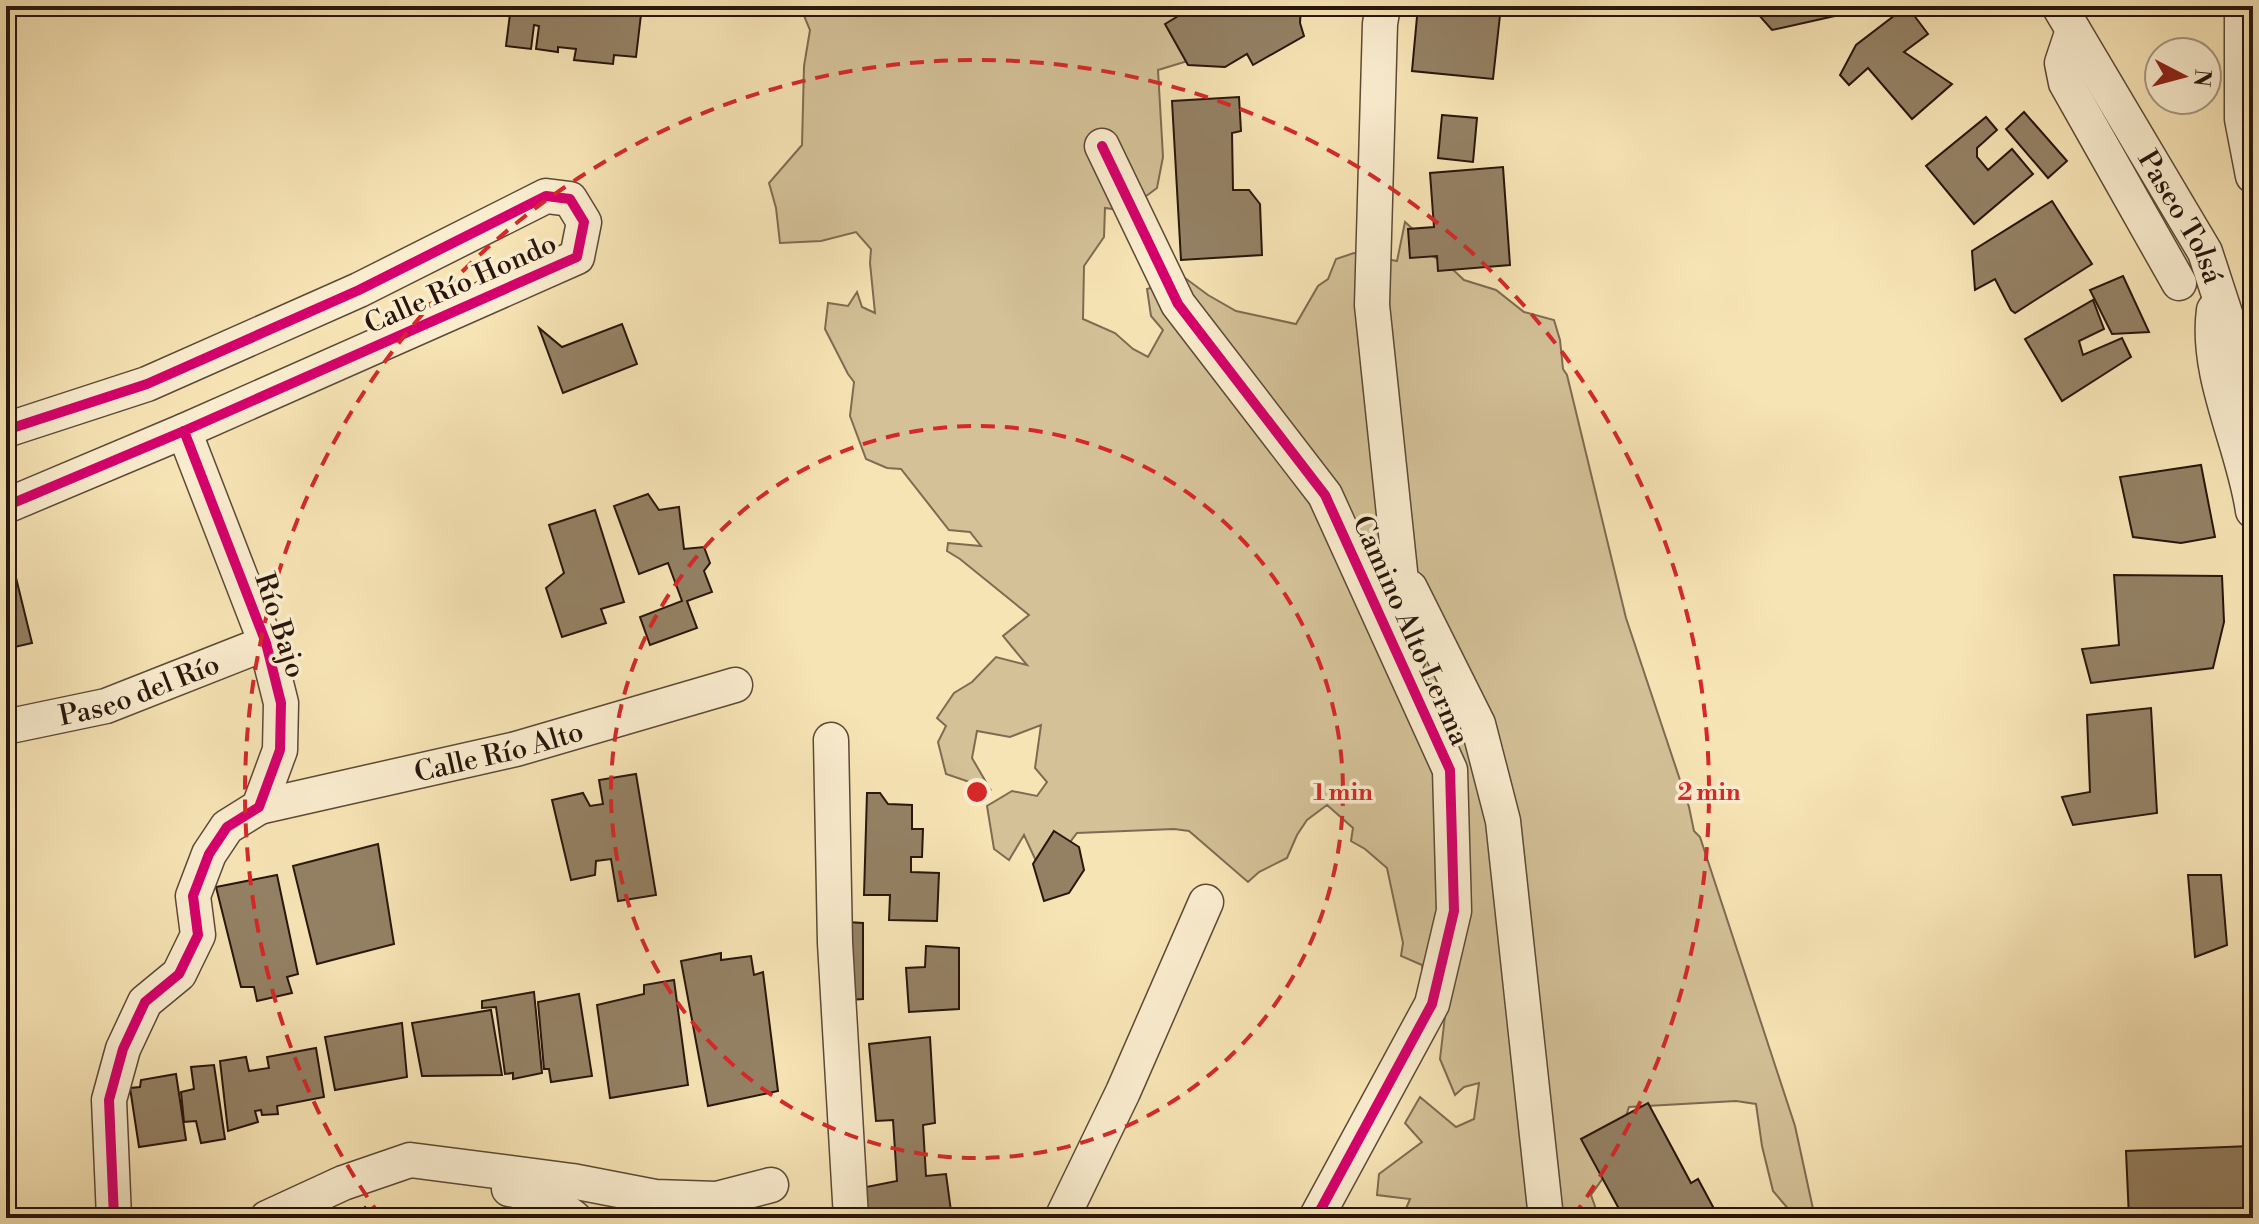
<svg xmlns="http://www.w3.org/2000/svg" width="2259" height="1224" font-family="'Libre Bodoni',serif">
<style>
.green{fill:#d4c198;stroke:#7e6b52;stroke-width:2}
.building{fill:#948164;stroke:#28150c;stroke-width:2}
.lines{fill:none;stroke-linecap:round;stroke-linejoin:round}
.minor-casing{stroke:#5c4936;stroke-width:37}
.minor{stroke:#faedcf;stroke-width:34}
.cycleway-casing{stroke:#faedcf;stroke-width:15}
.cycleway{stroke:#d6006c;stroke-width:10}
.ring{fill:none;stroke:#d62828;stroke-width:4;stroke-dasharray:14 10}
.labels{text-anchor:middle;stroke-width:7;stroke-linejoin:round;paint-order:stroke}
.street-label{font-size:28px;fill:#28150c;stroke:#faedcf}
.centre{fill:#d62828;stroke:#faedcf;stroke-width:4}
.ring-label{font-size:24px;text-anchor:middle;font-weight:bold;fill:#d62828;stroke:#faedcf;stroke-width:7;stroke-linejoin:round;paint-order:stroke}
</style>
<rect width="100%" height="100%" fill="#f7e4b5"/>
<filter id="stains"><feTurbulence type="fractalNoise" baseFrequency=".0025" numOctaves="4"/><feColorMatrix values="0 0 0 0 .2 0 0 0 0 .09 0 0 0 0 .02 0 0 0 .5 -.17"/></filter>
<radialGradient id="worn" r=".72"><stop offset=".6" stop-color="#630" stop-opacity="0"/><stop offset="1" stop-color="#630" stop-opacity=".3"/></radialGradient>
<!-- green -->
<polygon class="green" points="800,6 1176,6 1194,39 1191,60 1158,70 1163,157 1157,188 1126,211 1105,208 1104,237 1084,266 1083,319 1115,333 1133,349 1148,357 1163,330 1151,316 1147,289 1185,278 1208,295 1236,311 1296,324 1318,286 1328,279 1336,259 1354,253 1397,261 1405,222 1415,231 1420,250 1446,263 1464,280 1496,290 1524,312 1554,320 1560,340 1563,369 1567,375 1626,618 1689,807 1694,831 1700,837 1795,1126 1815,1218 1796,1218 1773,1191 1762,1146 1756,1104 1736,1101 1629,1107 1608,1171 1591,1195 1599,1218 1402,1218 1410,1199 1377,1195 1379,1174 1422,1142 1405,1123 1420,1097 1456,1127 1474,1119 1479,1083 1464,1087 1455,1095 1440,1059 1445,1016 1425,994 1422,965 1401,956 1403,943 1387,868 1365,849 1351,841 1353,828 1327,805 1307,820 1297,835 1287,858 1259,872 1248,882 1189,831 1174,829 1077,833 1052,866 1042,874 1024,835 1009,860 994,849 987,806 1012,791 1037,796 1047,782 1035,768 1041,725 1010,737 977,731 972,758 990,789 946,774 938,742 946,726 937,718 954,693 972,682 996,657 1027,665 1003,636 1029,615 960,559 947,551 948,543 981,546 970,532 949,530 901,469 887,468 866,459 850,416 854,382 848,374 825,329 828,303 848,306 857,292 862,307 875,313 870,263 871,249 856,232 821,241 780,243 776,208 769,183 802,145 804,66 810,30"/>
<!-- building -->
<g class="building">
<polygon points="6,6 25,6 6,16"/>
<polygon points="511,6 538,6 537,13 555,14 555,6 642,6 636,57 614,55 613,64 574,60 576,49 558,47 558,52 536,49 539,26 534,25 531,49 506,46"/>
<polygon points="1195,6 1264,6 1267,12 1277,6 1301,6 1300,23 1304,36 1253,65 1247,54 1225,67 1188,65 1165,24"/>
<polygon points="1418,6 1501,6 1493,79 1412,71"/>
<polygon points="1751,6 1856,6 1848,13 1772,30"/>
<polygon points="1907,6 1928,34 1904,52 1952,84 1912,119 1868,68 1849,85 1840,75 1856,45"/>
<polygon points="1239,97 1241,131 1232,133 1233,190 1249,190 1260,204 1262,255 1181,260 1172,101"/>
<polygon points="2024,112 2067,161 2048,178 2006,129"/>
<polygon points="1442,115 1477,118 1473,162 1438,158"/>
<polygon points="1986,117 1997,130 1977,148 1977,157 1988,170 2012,149 2033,174 1974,224 1926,166"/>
<polygon points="1503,167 1510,265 1438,271 1437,256 1410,258 1408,229 1434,227 1430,173"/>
<polygon points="2052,201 2092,264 2015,313 2011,310 1995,279 1975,290 1972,251"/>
<polygon points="2123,276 2149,332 2112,334 2090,290"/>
<polygon points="2093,300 2104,329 2079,341 2083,355 2122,338 2131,357 2062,401 2025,339"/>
<polygon points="622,324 637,364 563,393 539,328 562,347"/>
<polygon points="2201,465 2215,537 2181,543 2133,537 2120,477"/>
<polygon points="648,494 659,510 679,507 684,549 704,547 710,563 704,571 712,592 687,601 697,628 650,645 640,617 682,601 668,563 639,574 614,506"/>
<polygon points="595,510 624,602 601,609 606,623 562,637 546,588 564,573 549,525"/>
<polygon points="6,537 32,643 6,649"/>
<polygon points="2114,575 2222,576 2224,622 2213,668 2091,683 2082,649 2119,645"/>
<polygon points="2151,708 2157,813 2073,825 2062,797 2090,792 2087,715"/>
<polygon points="636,774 656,895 618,901 611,859 596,861 595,875 571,880 552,800 583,793 590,806 603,804 599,780"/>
<polygon points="867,793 880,793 888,804 912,805 912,829 923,829 922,857 911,857 911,872 939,873 937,921 889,920 890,895 864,895"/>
<polygon points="1054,831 1079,847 1084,870 1069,893 1044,901 1033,864"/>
<polygon points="378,844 394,944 317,964 293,866"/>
<polygon points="277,875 298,974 287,977 292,993 257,1001 254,987 241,987 216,887"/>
<polygon points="2188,875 2221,875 2227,945 2195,957"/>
<polygon points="830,921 863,923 863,999 834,1001"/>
<polygon points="926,946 959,948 959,1009 909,1012 906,968 925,967"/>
<polygon points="721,953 721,960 751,956 754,975 763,972 778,1091 708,1106 681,961"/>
<polygon points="674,980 688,1085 610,1098 597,1005 644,994 644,985"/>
<polygon points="534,992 542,1073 513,1079 513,1073 505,1074 496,1007 482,1008 482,1001"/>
<polygon points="579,994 592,1076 551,1082 549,1069 544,1069 538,1002"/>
<polygon points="491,1010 502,1075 422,1076 412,1023"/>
<polygon points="402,1023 407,1077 335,1090 325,1037"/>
<polygon points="930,1037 935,1123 923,1125 926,1176 946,1174 951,1211 905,1218 858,1218 856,1189 897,1181 893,1120 876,1121 869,1044"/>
<polygon points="316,1048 324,1097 277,1106 278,1114 262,1115 261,1110 255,1111 258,1122 228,1131 220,1061 246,1057 249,1071 269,1068 267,1057"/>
<polygon points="214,1065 225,1139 201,1143 196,1121 184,1122 181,1092 194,1089 191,1067"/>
<polygon points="176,1074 186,1140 139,1147 130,1088 140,1087 141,1080"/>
<polygon points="1648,1103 1691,1183 1698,1179 1719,1218 1624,1218 1581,1139"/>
<polygon points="2250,1146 2253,1218 2129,1218 2126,1151"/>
<polygon points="540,1204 554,1218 527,1218"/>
<polygon points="365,1207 376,1218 355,1218"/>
</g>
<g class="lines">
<defs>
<g id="minor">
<polyline points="1383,6 1380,24 1372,305 1409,657"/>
<path id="s1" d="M 2059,6 L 2205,252 L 2253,399"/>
<polyline points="2242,6 2242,119 2253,176"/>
<polyline points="2073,30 2062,63 2066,83 2179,283"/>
<polyline points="1102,146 1178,304 1325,495 1450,770 1454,911 1432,1004 1316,1218"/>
<path d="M 2214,310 C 2205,376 2244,446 2253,511"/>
<polyline points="6,430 147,384 359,290 546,196 570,199 584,222 577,257 184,431 6,506"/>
<polyline points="1410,588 1478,724 1503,821 1546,1218"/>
<path id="s2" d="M 6,725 L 15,725 L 106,706 L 266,643"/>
<polyline points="831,740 835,943 851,1218"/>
<path id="s3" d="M 259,807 L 516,749 L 735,685"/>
<polyline points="509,1189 545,1196 574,1218"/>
<polyline points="114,1218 109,1100 123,1049 145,1002 179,974 198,935 193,896 209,854 227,827 259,807 280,750 281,703 266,643 184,431"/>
<polyline points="267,1218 343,1183 410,1160 572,1181 655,1197 717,1199 771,1185"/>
<polyline points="1062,1218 1123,1092 1206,902"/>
</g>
</defs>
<!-- minor casing -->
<use href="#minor" class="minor-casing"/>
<!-- minor -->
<use href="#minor" class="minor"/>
<defs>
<g id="cycleway">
<polyline points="1102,146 1178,304 1325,495 1450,770 1454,911 1432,1004 1316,1218"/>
<polyline points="6,430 147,384 359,290 546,196 570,199 584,222 577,257 184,431 6,506"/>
<polyline points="114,1218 109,1100 123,1049 145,1002 179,974 198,935 193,896 209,854 227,827 259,807 280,750 281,703 266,643 184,431"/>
</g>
</defs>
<!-- cycleway casing -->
<use href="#cycleway" class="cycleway-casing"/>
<!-- cycleway -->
<use href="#cycleway" class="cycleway"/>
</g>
<!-- distance rings -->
<g class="ring">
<circle cx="977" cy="792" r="366"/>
<path d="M381 1217A732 732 0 1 1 1573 1217"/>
</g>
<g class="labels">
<!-- street labels -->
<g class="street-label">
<text dy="10" stroke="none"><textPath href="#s1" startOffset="244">Paseo Tolsá</textPath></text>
<text transform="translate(460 283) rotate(-24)" y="10">Calle Río Hondo</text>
<text transform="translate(281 625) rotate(72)" y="10">Río Bajo</text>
<text transform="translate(1412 630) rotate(66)" y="10">Camino Alto Lerma</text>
<text dy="10" stroke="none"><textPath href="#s2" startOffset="138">Paseo del Río</textPath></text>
<text dy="10" stroke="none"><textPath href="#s3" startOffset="246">Calle Río Alto</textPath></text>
</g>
</g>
<circle cx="977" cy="792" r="12" class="centre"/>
<g class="ring-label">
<text x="1343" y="800">1 min</text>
<text x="1709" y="800">2 min</text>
</g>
<!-- margin -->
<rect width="2259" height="1224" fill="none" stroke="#f7e4b5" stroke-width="32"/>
<rect x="8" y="8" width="2243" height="1208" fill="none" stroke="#28150c" stroke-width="4"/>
<rect x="16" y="16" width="2227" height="1192" fill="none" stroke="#28150c" stroke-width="2"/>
<!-- north arrow -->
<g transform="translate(2183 76) rotate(96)"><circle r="38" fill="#faedcf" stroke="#a69781" stroke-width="2"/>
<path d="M0-6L14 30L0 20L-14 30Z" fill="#8f2418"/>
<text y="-12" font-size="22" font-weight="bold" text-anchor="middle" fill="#28150c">N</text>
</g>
<rect width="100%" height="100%" filter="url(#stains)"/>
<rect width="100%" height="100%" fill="url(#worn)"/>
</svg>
